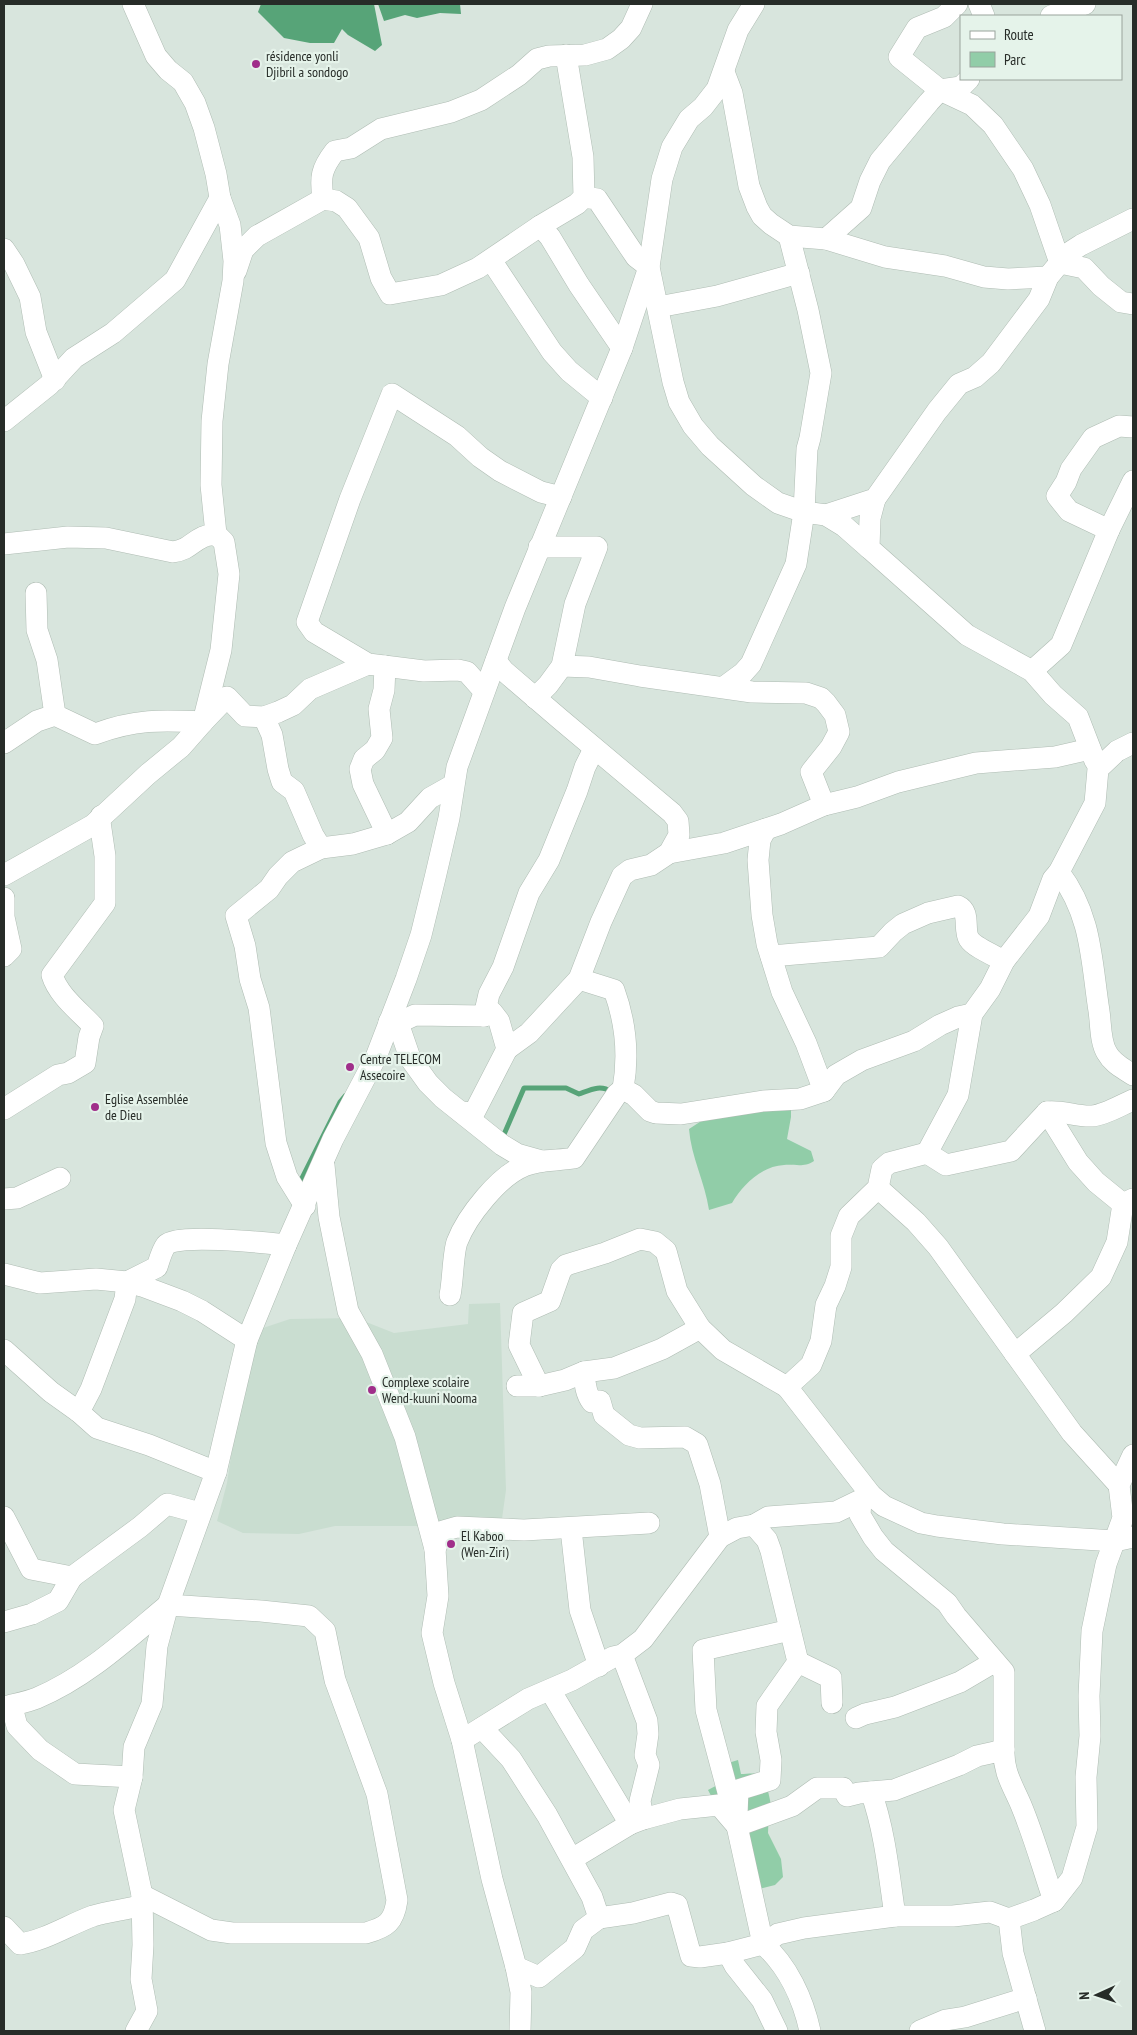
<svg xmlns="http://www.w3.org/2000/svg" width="1137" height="2035" font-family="'PT Sans Narrow',sans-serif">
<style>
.built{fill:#c9ddd0}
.green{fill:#91cda8}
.water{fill:#57a478}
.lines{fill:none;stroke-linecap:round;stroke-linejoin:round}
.stream{stroke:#57a478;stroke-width:5}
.street-casing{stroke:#afbcb3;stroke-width:22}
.street{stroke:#fff;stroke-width:21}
.poi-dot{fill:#a02e8a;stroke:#e5f3ea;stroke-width:2}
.labels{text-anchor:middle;stroke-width:4.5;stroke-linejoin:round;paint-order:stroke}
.poi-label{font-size:14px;fill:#272c28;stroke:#e5f3ea;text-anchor:start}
</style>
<rect width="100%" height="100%" fill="#d8e5dd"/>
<!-- built -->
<polygon class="built" points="500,1303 506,1490 501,1526 335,1526 299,1534 243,1533 217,1521 227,1483 236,1423 257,1330 290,1319 356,1318 394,1333 468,1324 469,1304"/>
<!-- green -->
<g class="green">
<path d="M 791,1106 L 791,1117 L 787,1139 L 811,1151 L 814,1161 C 803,1168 796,1164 784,1165 C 761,1166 742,1186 732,1203 L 709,1210 C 705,1182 691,1157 689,1129 L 709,1116 Z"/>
<path d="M 738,1760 L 741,1774 C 746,1774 753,1773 758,1774 C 766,1776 770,1799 771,1806 L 769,1809 L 768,1833 L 781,1859 L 783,1877 L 775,1885 L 748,1892 L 734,1856 L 725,1822 L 708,1790 L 723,1782 L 725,1764 Z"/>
</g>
<!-- water -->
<g class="water">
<polygon points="261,4 374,4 382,45 375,51 348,35 342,29 334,43 310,43 284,38 258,12"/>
<polygon points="378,4 460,4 461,14 440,13 417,18 405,15 384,21"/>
</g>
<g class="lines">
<!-- stream -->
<g class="stream">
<path d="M 502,1139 L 524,1088 L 566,1088 L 579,1094 C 590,1090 601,1084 611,1092 L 611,1094"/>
<polyline points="298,1186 340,1102 345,1096"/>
</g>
<defs>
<g id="street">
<polyline points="957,4 944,17 917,28 899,57 940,90 972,105 993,125 1023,169 1040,205 1060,263 1084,268 1101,286 1121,302 1133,304"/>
<polyline points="979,4 984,16"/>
<polyline points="1051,16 1085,4"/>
<polyline points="724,72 732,93 749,186 757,207 762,216 771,224 789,236 826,239 885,257 945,266 984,277 1008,279 1048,277"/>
<polyline points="584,197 597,199 636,257 649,267 673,382 679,402 693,426 710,446 754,486 778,503 804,512 826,515 844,526 869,548"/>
<polyline points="323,199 336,201 347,208 369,238 381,278 390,294 441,285 478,268 540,226 577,204 584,197 583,157 566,55"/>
<polyline points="540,226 550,237 579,285 622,348"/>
<polyline points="826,239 861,208 870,181 880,161 929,102 940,90 961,87 969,79"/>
<polyline points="4,249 14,264 30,297 36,332 55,380"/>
<polyline points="491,260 552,352 569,371 602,398"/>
<path d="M 236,271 L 243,250 L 257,236 L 323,199 C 320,177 321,169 335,151 L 351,148 L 381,129 L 451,112 L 481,100 L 519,75 L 537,59 L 549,56 L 585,55 L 607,49 L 621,39 L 631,28 L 642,4"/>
<polyline points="658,307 717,296 799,273"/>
<polyline points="4,421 49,385 74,358 113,333 175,280 220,198 216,174 204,128 195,103 183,82 168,70 156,56 133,4"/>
<polyline points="875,499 870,518 869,548 967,635 1032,671 1053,695 1078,717 1095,761"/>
<polyline points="826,515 875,499 937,411 959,384 975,377 991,363 1039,299 1048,277 1067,254 1081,245 1133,219"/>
<polyline points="1109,530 1069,511 1057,496 1066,482 1071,469 1093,438 1119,426 1133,427"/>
<path d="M 4,544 L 68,537 L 106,538 L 173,552 C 190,549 190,543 203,537 C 207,535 212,535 216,534"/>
<polyline points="36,593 37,630 47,660 55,715"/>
<polyline points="385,666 384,690 379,709 382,738 375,750 364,759 360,769 363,784 387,834"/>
<polyline points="562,666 589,667 640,676 752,692 806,693 821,698 826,703 835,715 839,732 831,747 811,772 824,805"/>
<polyline points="1032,671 1061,645 1109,530 1133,481"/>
<polyline points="724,687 743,673 751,664 796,564 804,512 807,449 810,438 821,373 808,310 789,236"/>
<polyline points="483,690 467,672 458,670 424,671 368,664 314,632 307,622 350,499 392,394 457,436 480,457 500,471 541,492 561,497"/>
<polyline points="535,698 548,685 562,666 575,604 597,547 539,547"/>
<polyline points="264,717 272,735 278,769 282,782 294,791 313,835 321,848"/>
<path d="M 4,743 L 37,721 L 55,715 L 95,734 C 135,719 161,720 203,722 L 227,697 L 245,716 L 264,717 L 278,712 L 293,705 L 310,689 L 368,664"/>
<polyline points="766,829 760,840 758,860 762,915 767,944 782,992 806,1043 824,1091 836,1075 862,1060 914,1041 940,1025 958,1017 972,1014"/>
<polyline points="669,853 724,843 781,824 824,805 857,797 898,782 976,763 1055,757 1090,749"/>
<path d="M 1059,872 C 1092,916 1091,959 1099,1011 C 1101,1024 1100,1042 1107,1053 C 1113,1064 1123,1068 1133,1075"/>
<polyline points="4,875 93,825 148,774 181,747 203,722 221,650 229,574 224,542 216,534 211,485 212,421 218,364 233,281 234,261 230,225 220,198"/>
<polyline points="4,898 4,917 11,949 4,956"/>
<path d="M 771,956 L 879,947 L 893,932 L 903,924 L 928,913 L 958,906 C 971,912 963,929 969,939 C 974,947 995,956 1004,961"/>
<path d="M 579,979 L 614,990 C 626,1023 629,1055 623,1089 L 634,1095 L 650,1111 L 656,1113 L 681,1114 L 763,1101 L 800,1099 L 824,1091"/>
<polyline points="484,1016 492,1012 499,1021 507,1049 529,1033 579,979 601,922 622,876 630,870 651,865 669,853 679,835 678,821 672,813 560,719 504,671 496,661"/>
<polyline points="389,1022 398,1023 415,1015 484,1016 489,994 503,967 529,893 549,860 577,791 585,767 594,749"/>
<polyline points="398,1023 410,1058 428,1083 443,1098 502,1145 517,1154 542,1161"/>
<path d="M 4,1109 L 58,1075 L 68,1073 L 85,1063 L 89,1037 L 93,1026 C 79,1011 58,995 52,975 L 105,903 L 105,856 L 100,822 L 101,816"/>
<polyline points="461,1112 474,1113 507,1049"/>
<polyline points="1047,1112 1078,1162 1096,1182 1123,1204"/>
<path d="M 927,1153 L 946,1165 L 1011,1151 L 1047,1112 C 1062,1110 1077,1117 1092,1116 C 1105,1115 1121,1105 1133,1100"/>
<polyline points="324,1165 329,1217 348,1311 372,1354 405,1437 435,1549 438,1596 432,1633 444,1683 462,1740 492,1879 516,1967 521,1992 520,2031"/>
<polyline points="878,1188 916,1222 938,1247 1072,1433 1119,1485"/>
<polyline points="4,1199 17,1198 60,1178"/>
<polyline points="305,1206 287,1177 276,1143 259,1008 250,979 245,946 236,916 269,889 278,876 292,862 321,848 353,844 387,834 408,822 430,798 453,785"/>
<polyline points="4,1274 40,1283 96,1279 127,1282 142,1286 182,1301 202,1311 247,1340"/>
<path d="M 450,1295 C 453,1281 453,1253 457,1242 C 467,1216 499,1176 524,1166 C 540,1159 557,1161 574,1158 L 617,1094 L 623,1089"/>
<polyline points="4,1350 51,1392 79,1412 97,1428 149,1445 216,1472"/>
<polyline points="1015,1354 1064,1313 1101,1277 1117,1242 1123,1204 1133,1199"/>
<path d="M 584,1372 C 585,1382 585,1393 592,1402 L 600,1401 L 604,1415 L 629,1435 L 640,1438 L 685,1437 L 697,1444 L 710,1484 L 720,1537"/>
<polyline points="517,1386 539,1386 565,1380 584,1372 614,1368 662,1349 700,1328 723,1350 787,1387 811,1365 821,1341 826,1305 835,1286 841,1267 841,1236 849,1216 878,1188 882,1169 889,1163 927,1153 958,1095 972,1014 990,989 1004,961 1039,916 1053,879 1059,872 1095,803 1098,769 1117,751 1133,743"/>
<polyline points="539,1386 519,1345 523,1313 550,1301 561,1270 566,1265 605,1253 640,1239 655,1242 666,1251 677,1291 700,1328"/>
<polyline points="787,1387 871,1495 884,1506 921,1523 937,1526 1003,1534 1115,1541 1133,1537"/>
<path d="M 79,1412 L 91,1389 L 125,1299 L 127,1282 L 157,1267 C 159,1261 162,1250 166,1245 C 177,1233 267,1243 286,1245"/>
<polyline points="861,1501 860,1515 873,1537 884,1551 947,1603 956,1616 1004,1672 1004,1750"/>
<polyline points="4,1517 31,1569 72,1577 140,1527 167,1504 200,1513"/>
<polyline points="571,1529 580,1610 599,1666"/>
<polyline points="435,1549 443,1531 457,1527 524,1530 649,1523"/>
<polyline points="4,1622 32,1614 58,1601 72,1577"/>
<path d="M 790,1630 L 703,1650 L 706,1710 L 737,1826 L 763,1944 C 788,1966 803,1999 810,2031"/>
<polyline points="622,1655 647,1721 648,1734 645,1755 649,1765 640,1801 643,1819"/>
<polyline points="798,1662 831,1678 832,1703"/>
<polyline points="550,1690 630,1824"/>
<path d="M 4,1707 C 15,1704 27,1702 37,1698 C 87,1677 127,1639 168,1605 L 261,1611 L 309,1616 L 325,1631 L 335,1680 L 377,1794 L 397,1900 C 394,1922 387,1927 366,1933 L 232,1933 L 211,1930 L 142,1895"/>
<polyline points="4,1707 13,1711 17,1726 40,1750 75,1774 132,1777"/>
<polyline points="856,1718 865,1714 895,1707 960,1682 994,1662"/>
<polyline points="482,1728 511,1759 547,1815 592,1897 599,1918 583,1930 575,1948 539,1977 516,1967"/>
<polyline points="462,1740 528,1699 572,1680 613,1657 622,1655 643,1639 720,1537 737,1528 754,1525"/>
<path d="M 871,1792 C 885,1831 889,1875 895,1916"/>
<polyline points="737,1815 738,1790 770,1780 771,1760 766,1732 767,1706 798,1662 771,1551 767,1540 754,1525 768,1517 836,1512 871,1495"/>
<path d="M 572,1859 L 630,1824 L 643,1819 L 680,1809 L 719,1805 L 737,1826 L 792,1806 L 817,1788 L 843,1788 L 847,1796 L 859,1793 L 894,1790 L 959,1765 L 977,1756 L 1004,1750 C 1003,1772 1013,1786 1021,1805 C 1034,1836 1043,1869 1054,1901"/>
<polyline points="599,1918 633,1913 671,1903 677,1905 691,1956 700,1957 728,1953 763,1944 778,1934 804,1928 895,1916 953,1916 990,1912 1009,1919 1034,1910 1054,1901 1072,1878 1087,1827 1086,1777 1090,1736 1089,1696 1092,1631 1106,1564 1123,1518 1119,1485 1133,1455"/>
<polyline points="1009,1919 1013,1953 1035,2031"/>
<path d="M 4,1927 L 20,1944 C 46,1940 68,1925 93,1916 C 109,1911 126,1910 142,1905"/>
<polyline points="728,1953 735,1966 762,2000 777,2031"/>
<polyline points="136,2031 147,2011 141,1979 143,1945 142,1895 124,1810 132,1777 134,1747 152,1704 157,1646 168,1605 216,1472 247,1340 286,1245 333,1139 376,1057 406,979 421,935 435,878 449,818 457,767 515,608 622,348 649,267 662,179 672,147 689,119 703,107 717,89 738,30 754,4"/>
<polyline points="920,2031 946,2020 965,2017 1026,1998"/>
</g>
</defs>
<!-- street casing -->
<use href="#street" class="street-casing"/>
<!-- street -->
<use href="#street" class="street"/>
</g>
<!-- markers -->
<g class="poi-dot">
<circle cx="256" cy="64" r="5"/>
<circle cx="350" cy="1067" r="5"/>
<circle cx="95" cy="1107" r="5"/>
<circle cx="372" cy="1390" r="5"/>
<circle cx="451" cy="1544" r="5"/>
</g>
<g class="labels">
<!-- poi labels -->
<g class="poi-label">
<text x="266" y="61">résidence yonli<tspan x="266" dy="16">Djibril a sondogo</tspan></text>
<text x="360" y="1064">Centre TELECOM<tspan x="360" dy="16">Assecoire</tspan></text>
<text x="105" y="1104">Eglise Assemblée<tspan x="105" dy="16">de Dieu</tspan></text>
<text x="382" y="1387">Complexe scolaire<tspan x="382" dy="16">Wend-kuuni Nooma</tspan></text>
<text x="461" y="1541">El Kaboo<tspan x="461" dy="16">(Wen-Ziri)</tspan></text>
</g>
</g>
<!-- border -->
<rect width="1137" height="2035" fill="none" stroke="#272c28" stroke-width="10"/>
<!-- legend -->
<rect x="960" y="15" width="162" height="65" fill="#e5f3ea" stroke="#99a39c"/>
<rect x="970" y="31" width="25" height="8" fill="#ffffff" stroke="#99a39c"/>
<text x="1004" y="40" font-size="15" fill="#272c28">Route</text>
<rect x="970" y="52" width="25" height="15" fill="#91cda8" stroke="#99a39c"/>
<text x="1004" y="65" font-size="15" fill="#272c28">Parc</text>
<!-- north arrow -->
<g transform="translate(1097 1995) rotate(267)" stroke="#e5f3ea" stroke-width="4" paint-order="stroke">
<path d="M0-4L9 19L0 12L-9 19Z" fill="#272c28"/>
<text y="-8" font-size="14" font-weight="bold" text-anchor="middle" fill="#272c28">N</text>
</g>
</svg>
